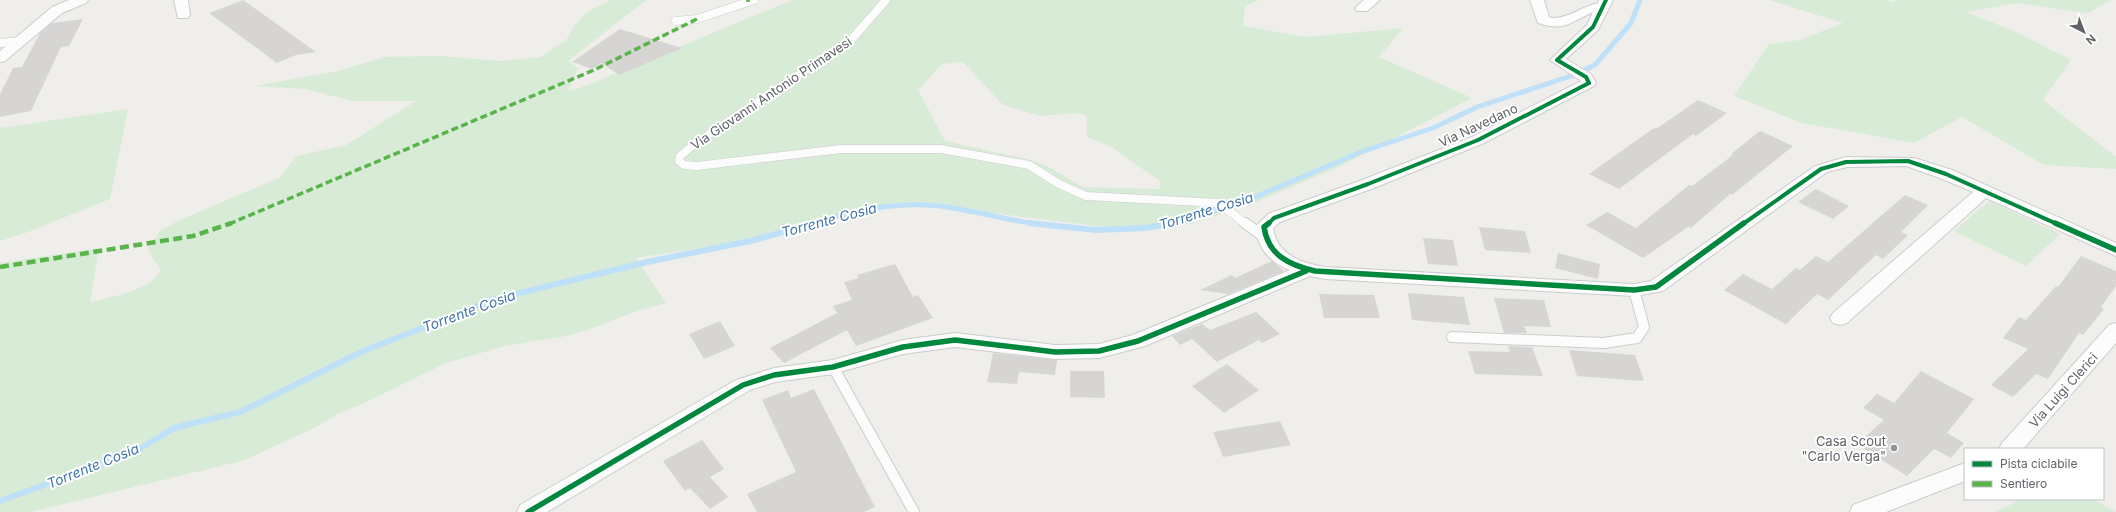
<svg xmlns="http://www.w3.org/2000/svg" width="2116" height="512" font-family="Inter,sans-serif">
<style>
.green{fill:#d8ebd6;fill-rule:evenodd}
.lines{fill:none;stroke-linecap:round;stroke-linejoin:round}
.stream-far1{stroke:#bfe0f9;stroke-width:5}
.stream{stroke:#bfe0f9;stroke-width:6}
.building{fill:#d6d5d3}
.lane-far1-casing{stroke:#cbcccc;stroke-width:9}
.lane-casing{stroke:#cbcccc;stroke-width:12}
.street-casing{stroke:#cbcccc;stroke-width:2}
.lane-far1{stroke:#fdfcfc;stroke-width:8}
.lane{stroke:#fdfcfc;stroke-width:10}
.street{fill:#fdfcfc;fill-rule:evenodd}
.quiet-far1{stroke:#58b549;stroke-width:3.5;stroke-dasharray:7 3.5;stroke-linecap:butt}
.quiet{stroke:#58b549;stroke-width:4.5;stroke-dasharray:9 4.5;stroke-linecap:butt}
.cycleway-far1-casing{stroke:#fff;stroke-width:6}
.cycleway-casing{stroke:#fff;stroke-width:8}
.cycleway-far1{stroke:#00873e;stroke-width:4}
.cycleway{stroke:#00873e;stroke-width:5.5}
.poi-dot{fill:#919496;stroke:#fff;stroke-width:1.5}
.labels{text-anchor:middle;stroke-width:4;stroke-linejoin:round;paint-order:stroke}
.street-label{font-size:13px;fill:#5f6368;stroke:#fff}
.poi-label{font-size:13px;fill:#5f6368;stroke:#fff;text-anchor:end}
.water-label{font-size:14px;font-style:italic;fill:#4174aa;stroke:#fff}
</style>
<rect width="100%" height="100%" fill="#efeeea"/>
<!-- green -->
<g class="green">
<path d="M 611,0 L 646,0 L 568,61 L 578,68 L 568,91 L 580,88 L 792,0 L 1259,0 L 1245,6 L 1243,26 L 1307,37 L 1403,28 L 1379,57 L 1472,98 L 1336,168 L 1256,202 L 1193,223 L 1168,228 L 1129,230 L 958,209 L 900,205 L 871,207 L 835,215 L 758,239 L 636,258 L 666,303 L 634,312 L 585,331 L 561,337 L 505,346 L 446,363 L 358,406 L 339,413 L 312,429 L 245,460 L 31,512 L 0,512 L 0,263 L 99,248 L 90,302 C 109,298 154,290 161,269 L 152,257 L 148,248 L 160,231 L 180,220 L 279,178 L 297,156 L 346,145 L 416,101 L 353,101 L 304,89 L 255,86 L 338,71 L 384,57 L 440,56 L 501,61 L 541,57 L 567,39 L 574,26 L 587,12 ZM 963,62 L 1003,105 L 1040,116 L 1079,113 L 1087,116 L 1087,137 L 1110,146 L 1161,182 L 1159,189 L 1083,187 L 1047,166 L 1031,160 L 945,141 L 918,90 L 942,64 Z"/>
<polygon points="1769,0 1888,0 1892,2 1899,0 2110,0 2087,14 2019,3 1966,12 2016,32 2071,60 2043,100 2116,157 2116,169 2044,165 1962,117 1914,143 1802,123 1734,96 1769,44 1800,40 1843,23"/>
<polygon points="128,109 110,199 28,232 0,241 0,128"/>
<polygon points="1989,201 2060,234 2026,266 1954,231"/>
<polygon points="2023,499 2092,499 2116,512 1994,512"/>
</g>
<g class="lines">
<!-- stream-far1 -->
<g class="stream-far1">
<path d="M 810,224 C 853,211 895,201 939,206 C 972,210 1005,220 1038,224"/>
<polyline points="1170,224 1248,200 1361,152 1433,128 1477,107 1574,75 1595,65 1631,23 1640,0"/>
</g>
<!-- stream -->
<g class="stream">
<polyline points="1029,223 1096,230 1145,228 1176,223"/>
<polyline points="0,501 133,453 174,428 240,412 361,352 495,299 647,262 755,240 814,223"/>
</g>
</g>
<!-- building -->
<g class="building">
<polygon points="243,0 316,52 296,55 277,63 209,13"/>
<polygon points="83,19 69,46 61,47 31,111 0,117 0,94 13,68 22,67 40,33 52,23"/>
<polygon points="620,29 682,48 619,75 601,63 592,69 572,62"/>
<polygon points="1698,100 1727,113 1696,136 1693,134 1619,189 1589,174 1654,128 1656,129"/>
<polygon points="1760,131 1793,146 1732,195 1730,194 1691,228 1688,227 1643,258 1586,225 1607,212 1636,228 1689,185 1692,186 1733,155 1731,154"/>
<polygon points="1816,189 1849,206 1833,219 1798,202"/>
<polygon points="1905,195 1928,205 1901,232 1908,235 1883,259 1876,255 1828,300 1817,294 1786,324 1724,290 1743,274 1772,289 1796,268 1800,270 1816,256 1828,262"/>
<polygon points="1479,227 1525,231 1531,253 1485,250"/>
<polygon points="1423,238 1453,240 1458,266 1428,264"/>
<polygon points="1558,253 1600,264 1598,279 1555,268"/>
<polygon points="2081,256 2116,271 2116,286 2101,307 2104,309 2083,335 2079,333 2048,379 2036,374 2013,397 1991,385 2028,349 2003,338 2019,317 2026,320 2056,286 2058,287"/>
<polygon points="1272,261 1284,271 1228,294 1200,290 1232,275 1235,278"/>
<polygon points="895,264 913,297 918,295 933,318 856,346 847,330 784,363 770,348 837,313 833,306 852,300 844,282 859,278 857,275"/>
<polygon points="1408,293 1464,297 1470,325 1412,320"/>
<polygon points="1319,294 1374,295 1380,318 1324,318"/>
<polygon points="1494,298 1544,300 1551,327 1524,326 1527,333 1504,333"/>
<polygon points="1256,312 1280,334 1262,343 1259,340 1217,362 1192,339 1180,345 1172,336 1202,324 1210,330"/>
<polygon points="720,321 735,346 704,359 689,334"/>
<polygon points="1508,346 1532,347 1543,376 1475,374 1468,351 1510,352"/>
<polygon points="1569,350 1635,355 1644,381 1577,376"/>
<polygon points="993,353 1057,360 1055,375 1019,372 1017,384 987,382"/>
<polygon points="1227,364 1259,390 1224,413 1192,386"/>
<polygon points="1070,371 1104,371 1105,398 1070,397"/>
<polygon points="1921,371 1974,399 1947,433 1964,443 1951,458 1934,449 1907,476 1857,444 1884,420 1863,408 1877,394 1894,403"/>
<polygon points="814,389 875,507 864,512 757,512 747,494 796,472 762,400 788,390 791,398"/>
<polygon points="1280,421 1291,445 1223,457 1213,432"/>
<polygon points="702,440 724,469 710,477 728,497 710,509 690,488 685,491 663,461"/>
</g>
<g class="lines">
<defs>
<g id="lane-far1">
<polyline points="886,0 851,40 696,143 680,156 679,161 684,165 697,166 841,149 941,149 1029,165 1059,184 1086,196 1219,203 1246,224"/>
<polyline points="676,21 697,19 754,0"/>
<polyline points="0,43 21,41"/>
</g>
<g id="lane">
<polyline points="1245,223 1264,237"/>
<polyline points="1452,337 1604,343 1637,338 1644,327 1634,290"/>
<polyline points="833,367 914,512"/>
</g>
<g id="street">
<polygon points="69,0 88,0 86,3 62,13 5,61 0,62 0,51 52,7"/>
<polygon points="174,0 188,0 190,15 188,18 178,18"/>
<polygon points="1364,0 1380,0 1367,11 1357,11 1355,8"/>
<path d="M 1530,0 L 1544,0 L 1549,17 C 1562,22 1583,6 1598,3 L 1599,0 L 1613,0 L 1598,30 L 1566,59 L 1591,74 L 1596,83 L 1594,86 L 1484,143 L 1374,188 L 1280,222 L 1273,228 C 1277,255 1301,263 1325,267 L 1634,284 L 1651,281 L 1815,166 L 1846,157 L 1914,158 L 1952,170 L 2116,243 L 2116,256 L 1986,198 L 1847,323 L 1840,325 L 1833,323 L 1830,318 L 1833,313 L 1973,192 L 1940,178 L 1906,166 L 1847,167 L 1827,172 L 1663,291 L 1634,296 L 1325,279 L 1310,276 L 1145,346 L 1099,358 L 1055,359 L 955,347 L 903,354 L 833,374 L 775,382 L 750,390 L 547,512 L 517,512 L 520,505 L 736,380 L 774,368 L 833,360 L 903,340 L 955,333 L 1055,345 L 1099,344 L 1133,335 L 1290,270 C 1270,263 1258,248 1255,227 L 1268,214 L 1362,180 L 1472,137 L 1581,81 L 1550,60 L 1587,25 L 1593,12 C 1571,22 1564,32 1538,23 Z"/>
<polygon points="2116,323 2116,343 2023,449 1999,449 2002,443 2109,325"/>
<polygon points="1965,463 1965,481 1886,512 1850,512 1853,505"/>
</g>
</defs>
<!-- lane-far1 casing -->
<use href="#lane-far1" class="lane-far1-casing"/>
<!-- lane casing -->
<use href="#lane" class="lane-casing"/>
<!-- street casing -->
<use href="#street" class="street-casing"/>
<!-- lane-far1 -->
<use href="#lane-far1" class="lane-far1"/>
<!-- lane -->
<use href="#lane" class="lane"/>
<!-- street -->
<use href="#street" class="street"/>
<!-- quiet-far1 -->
<g class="quiet-far1">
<polyline points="748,0 748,2"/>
<polyline points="229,224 594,70 697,19"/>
</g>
<!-- quiet -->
<polyline class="quiet" points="0,267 193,236 232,223"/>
<defs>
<g id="cycleway-far1">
<polyline points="1268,224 1274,218 1368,184 1478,140 1589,83 1586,77 1557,60 1593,27 1606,0"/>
<polyline points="1743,224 1821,169 1846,162 1908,161 1946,174 2057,224"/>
</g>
<g id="cycleway">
<path d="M 1269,223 L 1264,227 C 1268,255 1289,265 1315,271 L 1634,290 L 1656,287 L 1744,223"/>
<polyline points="2055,223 2116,250"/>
<polyline points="528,512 743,385 774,375 833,367 903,347 955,340 1055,352 1099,351 1138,341 1306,271"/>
</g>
</defs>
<!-- cycleway-far1 casing -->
<use href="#cycleway-far1" class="cycleway-far1-casing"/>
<!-- cycleway casing -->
<use href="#cycleway" class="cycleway-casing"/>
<!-- cycleway-far1 -->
<use href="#cycleway-far1" class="cycleway-far1"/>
<!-- cycleway -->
<use href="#cycleway" class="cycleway"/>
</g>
<!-- markers -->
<circle class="poi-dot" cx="1894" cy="448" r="4"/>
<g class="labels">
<!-- street labels -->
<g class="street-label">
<text transform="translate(771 93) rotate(-34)" y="5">Via Giovanni Antonio Primavesi</text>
<text transform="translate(1478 125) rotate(-25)" y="5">Via Navedano</text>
<text transform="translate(2063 390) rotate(-48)" y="5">Via Luigi Clerici</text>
</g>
<!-- poi labels -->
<g class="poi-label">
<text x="1886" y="446">Casa Scout<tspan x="1886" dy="15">"Carlo Verga"</tspan></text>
</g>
<!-- water labels -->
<g class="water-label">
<text transform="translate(1206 211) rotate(-17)" y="5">Torrente Cosia</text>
<text transform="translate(829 220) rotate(-15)" y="5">Torrente Cosia</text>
<text transform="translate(469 311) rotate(-20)" y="5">Torrente Cosia</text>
<text transform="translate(93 466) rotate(-22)" y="5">Torrente Cosia</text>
</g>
</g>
<!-- legend -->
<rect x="1964" y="448" width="140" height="52" fill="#ffffff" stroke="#bfc1c3"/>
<rect x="1972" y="461" width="20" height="6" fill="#00873e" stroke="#bfc1c3"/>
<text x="2000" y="468" font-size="12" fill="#5f6368">Pista ciclabile</text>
<rect x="1972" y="481" width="20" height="6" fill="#58b549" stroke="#bfc1c3"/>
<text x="2000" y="488" font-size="12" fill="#5f6368">Sentiero</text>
<!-- north arrow -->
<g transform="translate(2084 32) rotate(138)" stroke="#ffffff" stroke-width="3" paint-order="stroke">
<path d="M0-3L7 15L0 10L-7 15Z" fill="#5f6368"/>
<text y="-6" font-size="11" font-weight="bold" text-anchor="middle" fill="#5f6368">N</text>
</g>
</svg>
